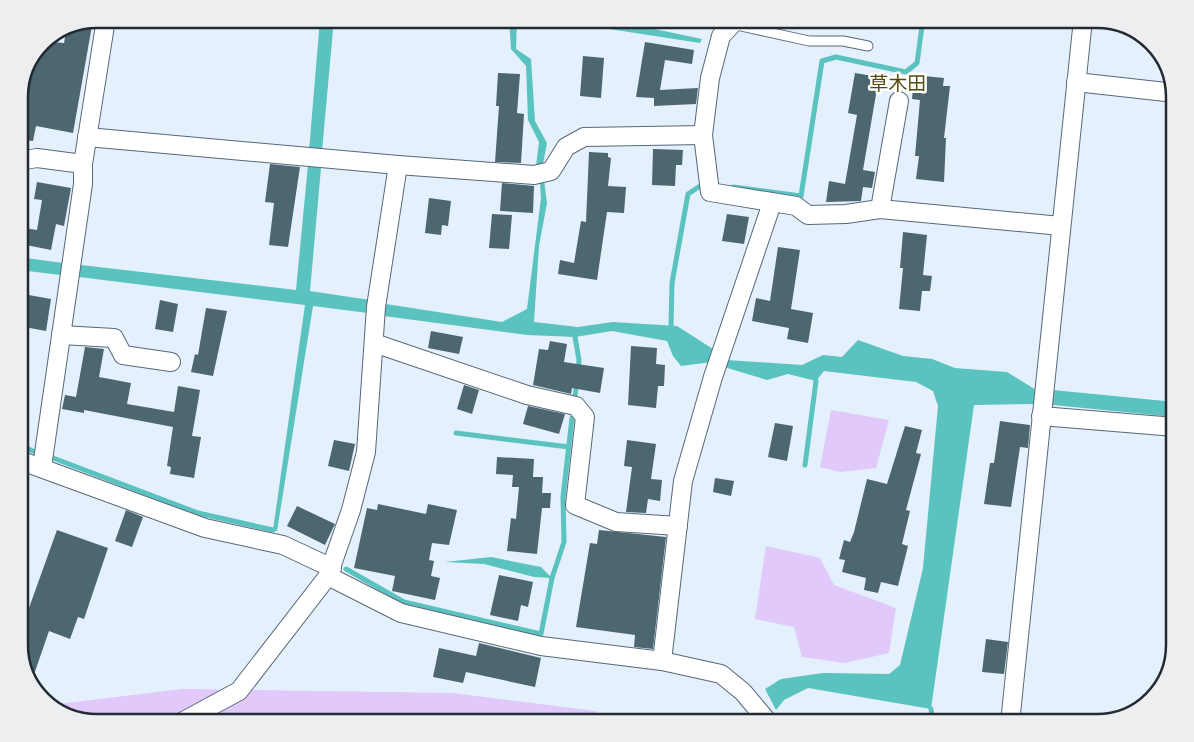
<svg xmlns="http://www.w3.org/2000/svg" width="1194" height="742" font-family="'DM Sans','Noto Sans JP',sans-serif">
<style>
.green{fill:#e1c9fc}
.water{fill:#5ac3bf}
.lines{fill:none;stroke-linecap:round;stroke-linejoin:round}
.stream{stroke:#5ac3bf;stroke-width:5}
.building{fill:#4c6770}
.service-casing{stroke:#576879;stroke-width:11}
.minor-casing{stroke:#576879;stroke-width:20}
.service{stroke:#fff;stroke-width:9}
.minor{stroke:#fff;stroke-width:18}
.labels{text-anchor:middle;stroke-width:5;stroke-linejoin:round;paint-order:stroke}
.neighbourhood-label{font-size:19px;fill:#514c0d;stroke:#fff}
.rim{fill:none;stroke:#232a32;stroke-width:2.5}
</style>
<rect width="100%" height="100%" fill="#e4f0fc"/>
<!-- green -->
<g class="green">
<polygon points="831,410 889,420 876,468 840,472 820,467"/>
<polygon points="766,546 820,558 834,585 896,608 889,653 845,663 802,657 794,627 755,619"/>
<polygon points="183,689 453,693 596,711 603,723 96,723 53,710 49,705"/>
</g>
<!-- water -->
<g class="water">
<polygon points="320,19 334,19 322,151 309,151"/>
<polygon points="509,19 517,19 516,49 531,59 535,121 547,143 543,164 536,166 539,142 528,120 526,66 511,49"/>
<polygon points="584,19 607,19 702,39 700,43 603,28"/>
<polygon points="308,165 321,168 310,291 370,300 368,313 313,306 277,531 273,530 305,305 79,277 81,265 296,290"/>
<polygon points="544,180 547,203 539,246 534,322 578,327 613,322 677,326 716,351 712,362 681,366 673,356 667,341 612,331 575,337 527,335 384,316 386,304 502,322 527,309 541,198 540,183"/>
<polygon points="19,257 63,263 61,275 19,270"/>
<polygon points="858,340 903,356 932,359 955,368 1007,372 1036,390 1035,404 974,405 931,709 808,688 784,700 776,710 765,689 781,679 823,673 889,674 900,665 923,568 938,406 933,391 916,382 824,371 816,381 788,374 767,380 724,367 727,360 802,365 823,355 842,357"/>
<polygon points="1053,390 1175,402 1175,417 1053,405"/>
<polygon points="491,557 541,567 552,578 534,577 484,564 445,562"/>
</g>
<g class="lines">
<!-- stream -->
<g class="stream">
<polyline points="733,187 801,196 822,61 836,57 906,72 917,63 923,19"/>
<polyline points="671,326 672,283 688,194 703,184"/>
<polyline points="575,337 579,360 578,371"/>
<polyline points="575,396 577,382"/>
<polyline points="456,433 569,447"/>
<polyline points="19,445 33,451"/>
<polyline points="53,458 198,513 273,530"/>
<polyline points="805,465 816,381"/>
<polyline points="346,569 404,602 541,634 552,578 564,542 563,497 572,418"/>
<polyline points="931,709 933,723"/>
</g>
</g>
<!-- building -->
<g class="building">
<polygon points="93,20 73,133 36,126 33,141 19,139 19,91 42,41 64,43 66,31"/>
<polygon points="645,42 694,50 692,64 665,60 660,90 698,88 696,104 654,106 654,98 636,97"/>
<polygon points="583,56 604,58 601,98 580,96"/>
<polygon points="498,73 520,74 517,113 524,114 521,163 495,162 499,106 496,106"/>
<polygon points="855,73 879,77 863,170 875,172 872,188 863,187 861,201 826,202 829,181 845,184 857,115 848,113"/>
<polygon points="914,75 944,78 943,86 950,86 944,138 946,138 944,182 916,179 919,156 915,156 920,100 912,99"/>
<polygon points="653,149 683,150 682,165 676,165 675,186 652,185"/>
<polygon points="589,152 608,153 608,157 611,158 608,186 626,187 624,213 607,212 597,280 558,274 560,260 574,263 581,221 586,222"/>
<polygon points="270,164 300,167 288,247 269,245 274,203 265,202"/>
<polygon points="37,182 71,188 64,226 56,224 51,250 21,244 24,228 37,230 42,200 34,199"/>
<polygon points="502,183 534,186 533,213 500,211"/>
<polygon points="429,198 451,201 448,226 442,225 441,235 425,233"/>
<polygon points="492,214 512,215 509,249 489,248"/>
<polygon points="727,214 749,217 744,244 722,241"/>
<polygon points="903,232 927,235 923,275 932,276 930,291 922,291 920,311 899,309 903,268 900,268"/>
<polygon points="778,247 800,250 791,309 813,313 808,343 787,339 789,328 752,321 756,298 770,301"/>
<polygon points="23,294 51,299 46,331 19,326"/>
<polygon points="160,300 178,304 173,332 155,329"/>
<polygon points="206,308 227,311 213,376 191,372 195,354 198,355"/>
<polygon points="431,331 463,337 459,354 428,348"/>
<polygon points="550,341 567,344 564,362 604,368 600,393 572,388 571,394 533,385 539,349 548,350"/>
<polygon points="631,346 657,348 656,364 665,365 664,386 658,386 656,408 628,405"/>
<polygon points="85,347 104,349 99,377 131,383 127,404 174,412 178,386 200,390 192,436 201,437 194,478 170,474 171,467 167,466 173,427 84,410 84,413 62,409 65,395 76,397"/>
<polygon points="464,385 479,390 472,414 457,409"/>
<polygon points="528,406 565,414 559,434 523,424"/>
<polygon points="1000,421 1030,425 1028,448 1020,447 1011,507 984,504 990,463 994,463"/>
<polygon points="775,423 793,426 787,461 768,457"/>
<polygon points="905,426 922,430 916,453 921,454 906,510 910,511 902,544 908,546 898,586 881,582 878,593 864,590 866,578 842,572 845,560 839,559 844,540 850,542 854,532 867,479 887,484"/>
<polygon points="334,440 355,444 349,471 328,466"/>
<polygon points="627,440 656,444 651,479 662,480 660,501 648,499 646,513 626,512 632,467 624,466"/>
<polygon points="497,457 534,459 533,477 543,477 542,493 551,493 550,508 542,508 537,554 507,551 511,518 516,519 519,487 512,487 513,475 496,474"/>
<polygon points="715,478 734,481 731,496 713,492"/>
<polygon points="378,504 426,514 428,504 457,510 449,545 432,543 429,560 434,561 431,576 440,578 435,600 392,591 395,576 354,568 367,508 377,510"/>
<polygon points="297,506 335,524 325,545 287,526"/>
<polygon points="126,510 143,517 132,547 115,541"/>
<polygon points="57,530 108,548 84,619 78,617 70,639 49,631 30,686 20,654 25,639 19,637 19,616 25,619"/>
<polygon points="599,530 666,537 653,649 634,647 635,635 576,627 590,543 597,544"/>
<polygon points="499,575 533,582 528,607 521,605 518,621 490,615"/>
<polygon points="986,639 1008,642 1004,674 982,672"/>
<polygon points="479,643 541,658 535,687 466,672 463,683 433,677 439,648 476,656"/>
</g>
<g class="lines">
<defs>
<polyline id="service" points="732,24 809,41 843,41 868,46"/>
<g id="minor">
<polyline points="737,19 721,36 710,78 703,135 710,192 796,206 808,215 846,214 880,209 1061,226"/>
<polyline points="1076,82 1175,93"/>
<polyline points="87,137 398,165 534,175 551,171 566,147 584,137 703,135"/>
<polyline points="19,161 37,158 83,164"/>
<polyline points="398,165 376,307 366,452 351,510 328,576 401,613 541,646 662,661 721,674 743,692 769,723"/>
<polyline points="880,209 899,101"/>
<polyline points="61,335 114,338 123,355 171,362"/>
<polyline points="374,343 527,395 576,406 585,417 575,505 616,522 678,526"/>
<polyline points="1041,416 1175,427"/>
<polyline points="19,460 205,528 283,545 332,568"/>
<polyline points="42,467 83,184 83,164 106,19"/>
<polyline points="662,661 683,481 713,377 772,203"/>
<polyline points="180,723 239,691 328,576"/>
<polyline points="1010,723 1083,19"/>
</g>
</defs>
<!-- service casing -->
<use href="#service" class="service-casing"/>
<!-- minor casing -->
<use href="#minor" class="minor-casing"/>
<!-- service -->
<use href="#service" class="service"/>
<!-- minor -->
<use href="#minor" class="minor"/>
</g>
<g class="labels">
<!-- neighbourhood labels -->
<g class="neighbourhood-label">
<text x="898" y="90">草木田</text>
</g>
</g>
<!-- crop -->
<path d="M0 0H1194V742H0ZM97 28H1097A69 69 0 0 1 1166 97V645A69 69 0 0 1 1097 714H97A69 69 0 0 1 28 645V97A69 69 0 0 1 97 28Z" fill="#edeeef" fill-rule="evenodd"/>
<path class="rim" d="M97 28H1097A69 69 0 0 1 1166 97V645A69 69 0 0 1 1097 714H97A69 69 0 0 1 28 645V97A69 69 0 0 1 97 28Z"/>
</svg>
